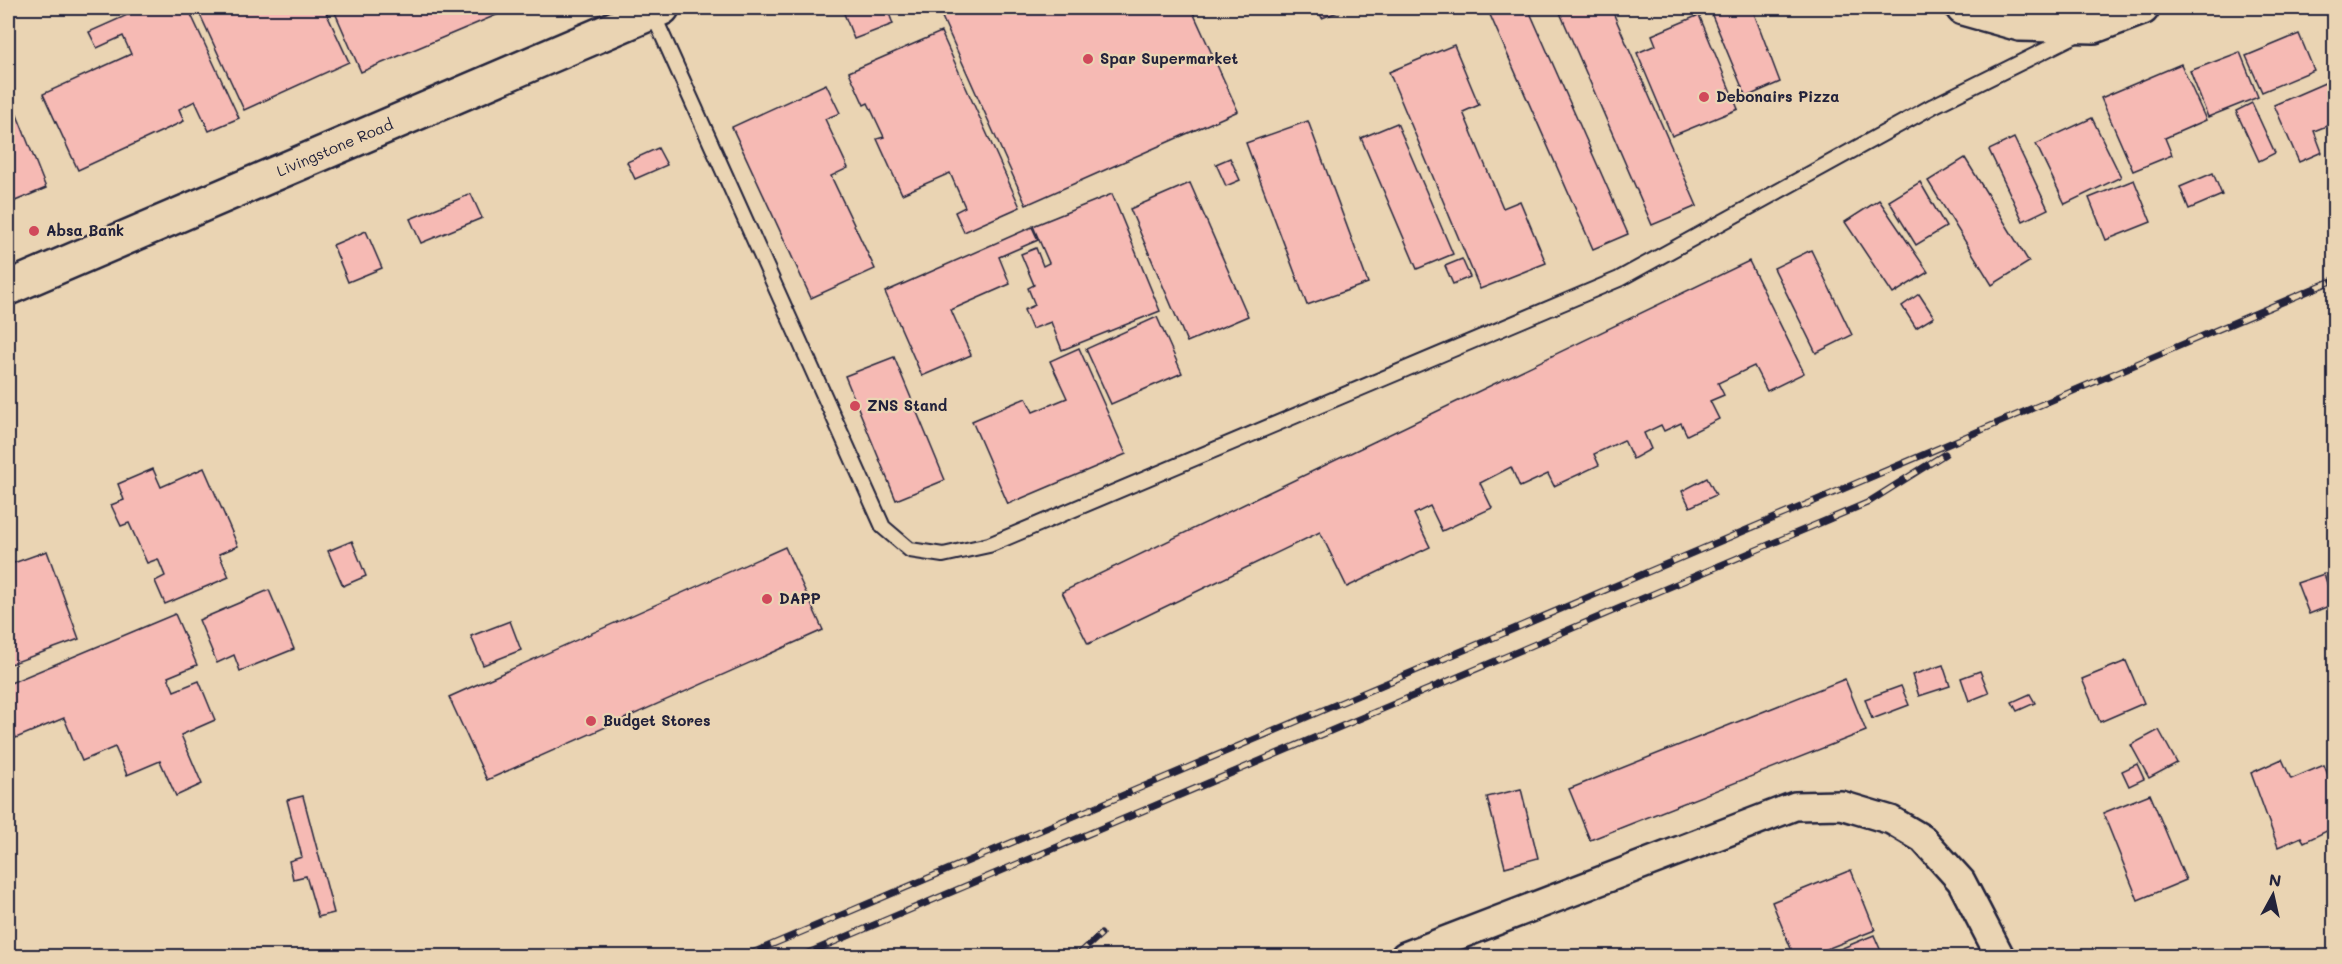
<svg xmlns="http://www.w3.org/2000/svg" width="2342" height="964" font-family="Mali,sans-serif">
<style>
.building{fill:#f6bab4;stroke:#22223b;stroke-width:1.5}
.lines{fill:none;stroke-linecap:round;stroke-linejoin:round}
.lane-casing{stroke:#22223b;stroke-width:18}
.street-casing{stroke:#22223b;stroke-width:32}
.highway-casing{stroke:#22223b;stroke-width:38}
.lane{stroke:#ead4b3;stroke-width:14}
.street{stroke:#ead4b3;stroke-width:27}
.highway{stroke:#ead4b3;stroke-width:33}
.rail-casing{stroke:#22223b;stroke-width:7}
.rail{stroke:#ead4b3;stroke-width:4.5;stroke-dasharray:14;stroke-linecap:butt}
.poi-dot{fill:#d1495b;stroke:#ead4b3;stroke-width:2}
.labels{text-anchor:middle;stroke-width:4.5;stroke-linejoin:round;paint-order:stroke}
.poi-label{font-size:15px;font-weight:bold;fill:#22223b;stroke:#ead4b3;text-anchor:start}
.street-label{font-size:15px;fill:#22223b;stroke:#ead4b3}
</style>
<rect width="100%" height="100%" fill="#ead4b3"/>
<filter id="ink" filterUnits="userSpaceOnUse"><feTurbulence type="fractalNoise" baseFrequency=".0167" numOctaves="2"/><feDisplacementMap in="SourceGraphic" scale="12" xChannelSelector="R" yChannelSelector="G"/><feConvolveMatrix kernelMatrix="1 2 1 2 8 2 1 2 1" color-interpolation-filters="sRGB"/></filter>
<g filter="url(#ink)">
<!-- building -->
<g class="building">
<polygon points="143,8 188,8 239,118 209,131 195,101 179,109 184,121 78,170 43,94 131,54 123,36 97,48 89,32"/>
<polygon points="197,8 324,8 349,62 244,110"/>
<polygon points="333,8 513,8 361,72"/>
<polygon points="851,8 887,8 893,24 854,39 843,11"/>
<polygon points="938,8 1191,8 1238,111 1026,205"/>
<polygon points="1317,8 1348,8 1322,18"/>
<polygon points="1487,8 1528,8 1628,234 1593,249"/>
<polygon points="1558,8 1611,8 1697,206 1652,225"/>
<polygon points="1709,8 1752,8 1780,82 1746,97"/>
<polygon points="1699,15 1738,109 1672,136 1637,53 1656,45 1652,35"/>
<polygon points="941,32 1020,207 964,232 955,212 965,207 950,173 902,194 877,139 884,137 868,103 864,105 849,72"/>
<polygon points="2299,34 2314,70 2262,92 2246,56"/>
<polygon points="1454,45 1479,105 1463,112 1503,208 1520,201 1546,263 1480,289 1389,72"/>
<polygon points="2240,52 2258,97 2208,117 2190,71"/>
<polygon points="2181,64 2206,120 2165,138 2172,155 2133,171 2101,98"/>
<polygon points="2334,79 2334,123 2314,131 2322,152 2299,162 2274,105"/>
<polygon points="826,84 840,113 825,119 848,168 831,176 875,269 811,298 732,127"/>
<polygon points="2252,103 2275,153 2259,161 2236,111"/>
<polygon points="17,115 46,188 8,204 8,119"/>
<polygon points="2092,118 2121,177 2065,204 2036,144"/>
<polygon points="1308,121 1368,283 1307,305 1246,143"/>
<polygon points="1397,123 1453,254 1417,269 1361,138"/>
<polygon points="2014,138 2048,209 2023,221 1989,150"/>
<polygon points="658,148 667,165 635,179 627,162"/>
<polygon points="1230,158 1240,180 1226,186 1216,164"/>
<polygon points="1965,158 2029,262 1992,285 1928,181"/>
<polygon points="2213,173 2222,195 2189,209 2180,187"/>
<polygon points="2134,180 2151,222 2106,240 2089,198"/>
<polygon points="1920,182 1946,227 1916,245 1889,201"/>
<polygon points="1190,183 1248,316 1187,342 1130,209"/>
<polygon points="471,194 482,218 421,243 410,219"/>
<polygon points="1112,194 1160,311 1062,350 1051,322 1032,329 1024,310 1035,305 1028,288 1034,285 1021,254 1036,248 1043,266 1049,263 1033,226"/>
<polygon points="1879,200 1928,272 1893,294 1845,222"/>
<polygon points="1032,227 1038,240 999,257 1010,284 951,310 971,355 922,376 885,292"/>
<polygon points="366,231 382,268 348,282 333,245"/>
<polygon points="1811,250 1852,335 1816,353 1774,268"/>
<polygon points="1462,259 1470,277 1453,284 1445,266"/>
<polygon points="1749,261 1804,373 1767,391 1754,366 1718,383 1724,395 1710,401 1719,419 1687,435 1681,423 1664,431 1661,425 1644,433 1651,449 1633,459 1624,440 1594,454 1599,465 1554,486 1548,474 1520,487 1511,467 1480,483 1492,508 1442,531 1430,506 1414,514 1430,547 1347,587 1320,532 1088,644 1062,592"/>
<polygon points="1919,294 1934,317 1916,328 1902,306"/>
<polygon points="1157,317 1182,373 1111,404 1086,349"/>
<polygon points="1079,348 1126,454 1008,504 972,421 1026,398 1033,412 1067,398 1050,361"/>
<polygon points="894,357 945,480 896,500 845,376"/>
<polygon points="204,468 238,546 219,554 229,577 165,604 155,581 165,576 158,559 147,563 129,523 121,526 111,505 124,500 118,484 153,469 161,487"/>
<polygon points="1707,478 1716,495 1690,507 1682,491"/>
<polygon points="352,541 366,576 343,586 328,551"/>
<polygon points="785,547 823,630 487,780 449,697"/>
<polygon points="47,551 79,639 8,665 8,565"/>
<polygon points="2324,574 2334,604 2309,614 2297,583"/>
<polygon points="269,590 294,649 240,671 234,655 217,663 199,620"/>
<polygon points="175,614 197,665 168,677 174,691 199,681 215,720 181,735 202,784 176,796 160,761 127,775 115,747 82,761 64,718 16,738 8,719 8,684"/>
<polygon points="510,621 521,650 483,665 471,636"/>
<polygon points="2126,661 2144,703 2100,722 2082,679"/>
<polygon points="1943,665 1950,686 1919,696 1912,675"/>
<polygon points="1980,671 1989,693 1969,701 1961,678"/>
<polygon points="1845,679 1866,731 1590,840 1569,789"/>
<polygon points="1901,686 1909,705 1872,719 1865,699"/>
<polygon points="2030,694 2035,703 2017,711 2012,702"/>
<polygon points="2159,730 2177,763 2149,778 2131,745"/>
<polygon points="2282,759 2291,779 2324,765 2334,790 2334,821 2329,824 2331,829 2304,842 2301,837 2278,847 2251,773"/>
<polygon points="2137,764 2144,779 2129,786 2122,771"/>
<polygon points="1521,789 1538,858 1505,867 1487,797"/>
<polygon points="2150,794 2186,880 2138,900 2103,813"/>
<polygon points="303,796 334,913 318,917 306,876 293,879 289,861 302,857 287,800"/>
<polygon points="1851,870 1875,930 1809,956 1794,956 1772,902"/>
<polygon points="1874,935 1883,956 1823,956"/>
</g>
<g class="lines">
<defs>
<polyline id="lane" points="652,12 883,527 910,550 943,555 989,545 1619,279 1933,106 2078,34"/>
<polyline id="street" points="1405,956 1795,806 1841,805 1891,820 1923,839 1961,881 2000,956"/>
<g id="highway">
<polyline points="1963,8 2020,24 2094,26 2142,8"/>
<polyline points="8,288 662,8"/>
</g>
</defs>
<!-- lane casing -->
<use href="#lane" class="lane-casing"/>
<!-- street casing -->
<use href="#street" class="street-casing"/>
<!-- highway casing -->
<use href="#highway" class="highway-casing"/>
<!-- lane -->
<use href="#lane" class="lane"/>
<!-- street -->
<use href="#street" class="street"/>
<!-- highway -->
<use href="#highway" class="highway"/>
<defs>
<g id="rail">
<polyline points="745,956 2334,280"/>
<polyline points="801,956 1867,503 1945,454"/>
<polyline points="1077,956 1101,934"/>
</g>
</defs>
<!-- rail casing -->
<use href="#rail" class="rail-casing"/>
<!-- rail -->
<use href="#rail" class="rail"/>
</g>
</g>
<!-- markers -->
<g class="poi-dot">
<circle cx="1088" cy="59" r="6"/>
<circle cx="1704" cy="97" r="6"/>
<circle cx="34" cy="231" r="6"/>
<circle cx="855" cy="406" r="6"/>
<circle cx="767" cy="599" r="6"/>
<circle cx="591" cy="721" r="6"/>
</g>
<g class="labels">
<!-- poi labels -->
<g class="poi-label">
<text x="1100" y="64">Spar Supermarket</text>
<text x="1716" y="102">Debonairs Pizza</text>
<text x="46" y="236">Absa Bank</text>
<text x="867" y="411">ZNS Stand</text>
<text x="779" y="604">DAPP</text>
<text x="603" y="726">Budget Stores</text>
</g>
<!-- street labels -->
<g class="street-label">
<text transform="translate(335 148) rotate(-23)" y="5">Livingstone Road</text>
</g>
</g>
<!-- margin -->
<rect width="2342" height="964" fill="none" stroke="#ead4b3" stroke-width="30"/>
<rect x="15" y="15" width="2312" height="934" fill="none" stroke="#22223b" stroke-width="2" filter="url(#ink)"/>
<!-- north arrow -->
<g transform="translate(2273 895) rotate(8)" stroke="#ead4b3" stroke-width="4.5" paint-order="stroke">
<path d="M0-4.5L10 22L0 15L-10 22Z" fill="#22223b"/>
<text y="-9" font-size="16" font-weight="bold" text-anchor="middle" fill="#22223b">N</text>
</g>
</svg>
